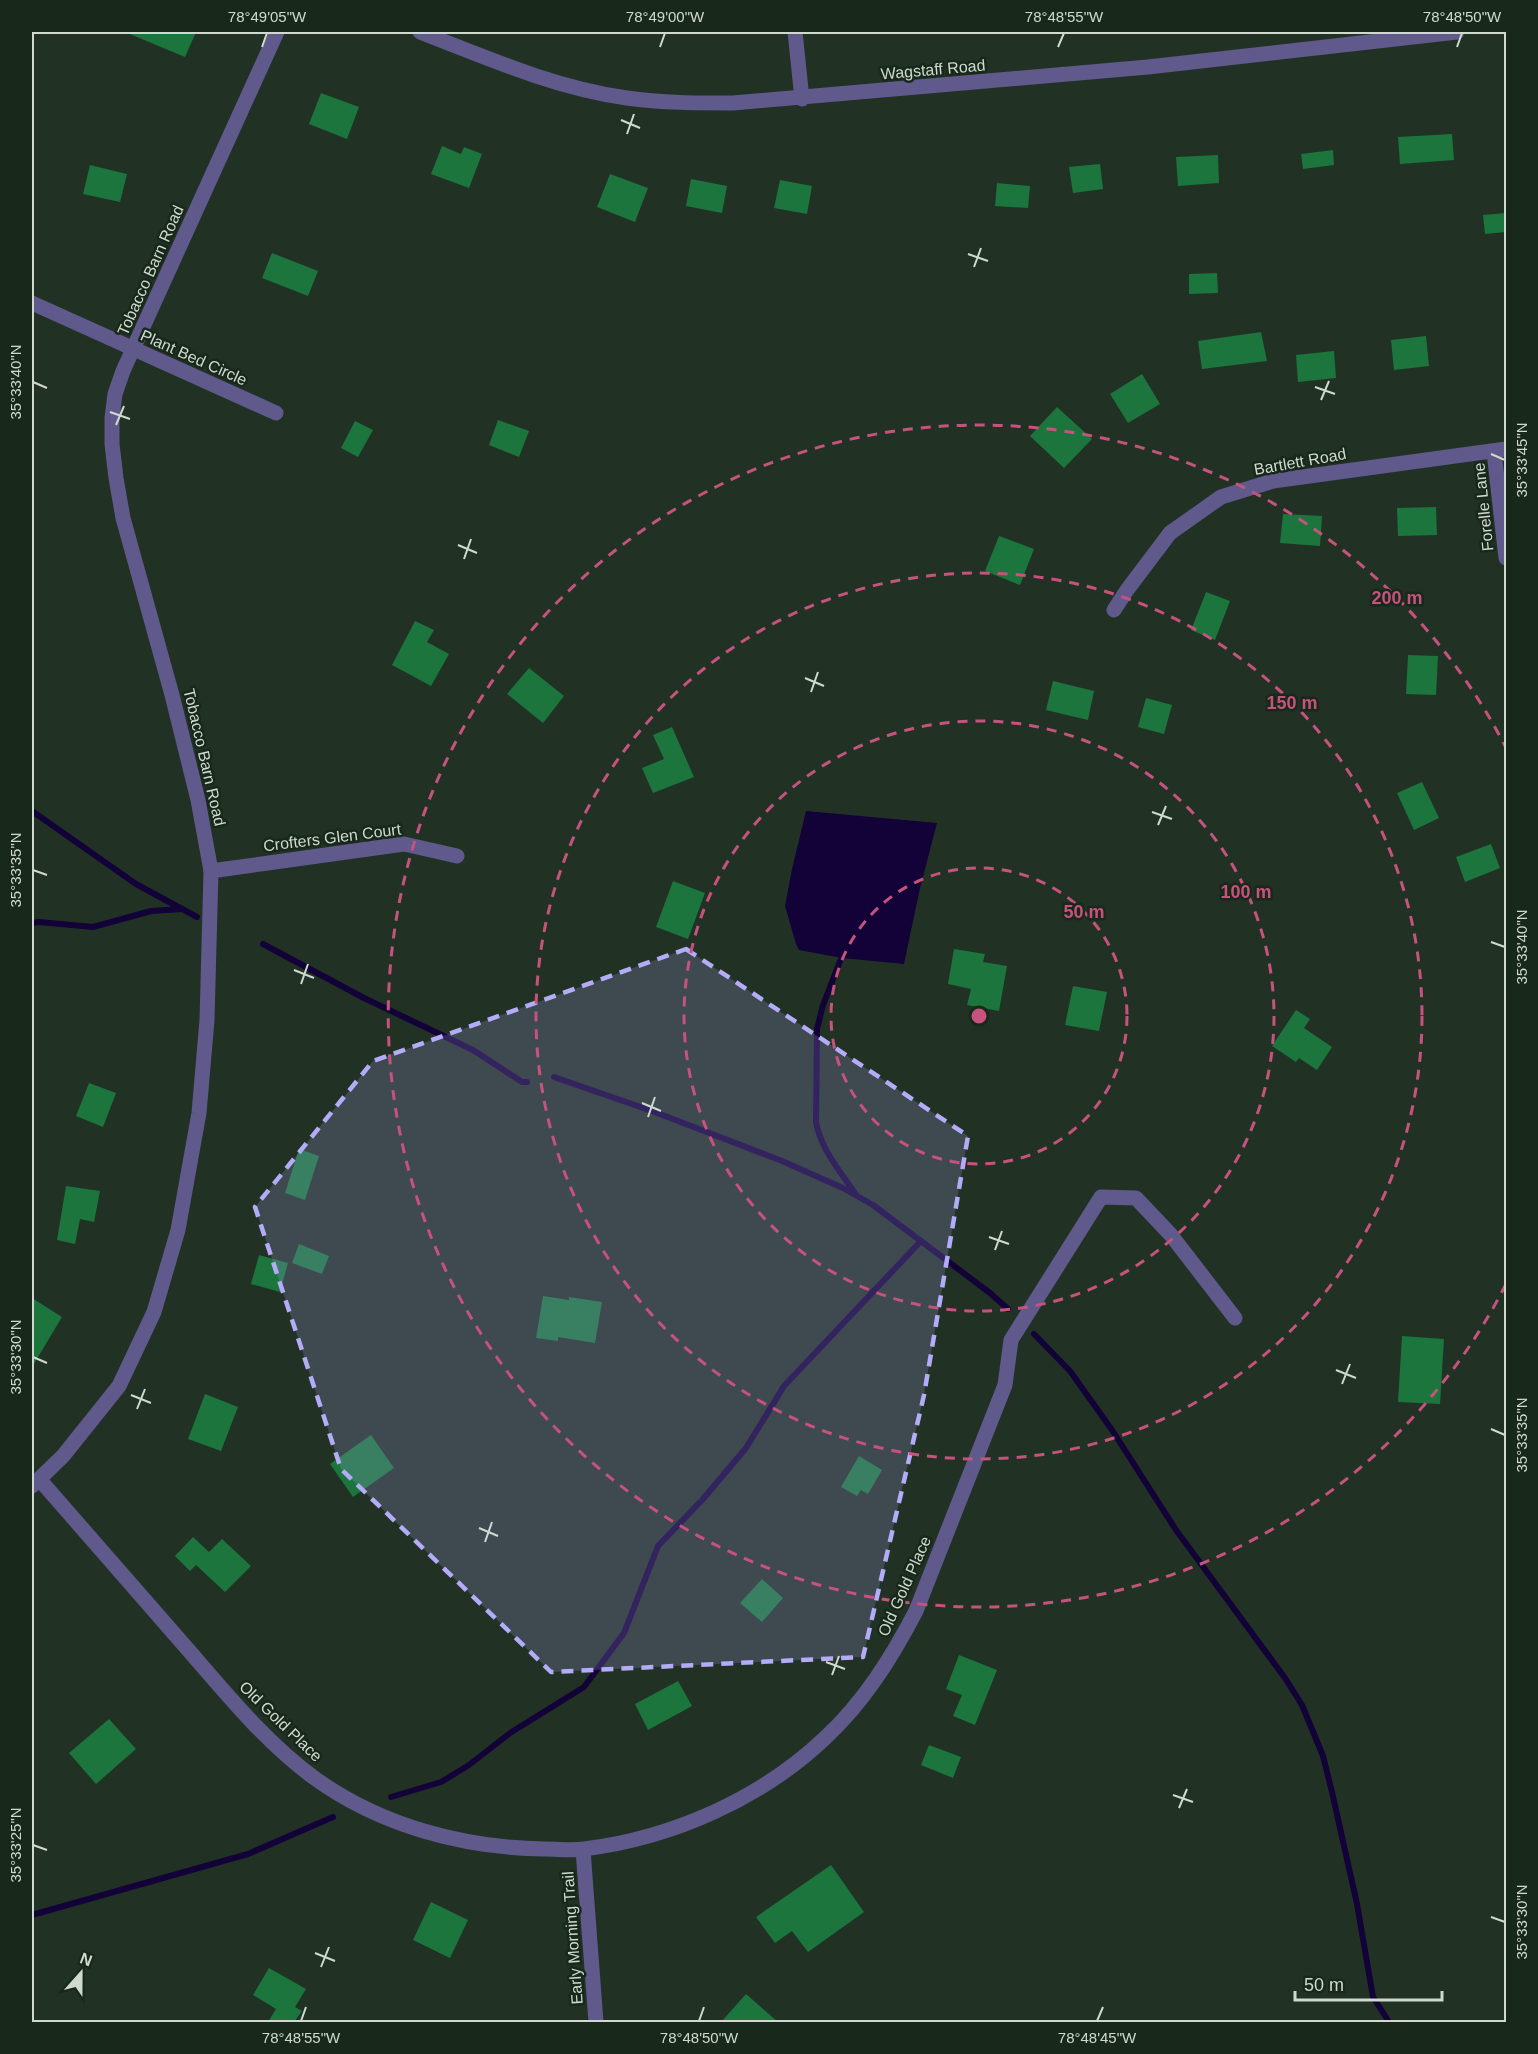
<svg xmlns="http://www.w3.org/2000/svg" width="1538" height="2054" font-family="Arial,sans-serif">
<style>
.water{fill:#130238}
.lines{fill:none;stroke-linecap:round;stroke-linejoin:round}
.stream{stroke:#130238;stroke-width:6}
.building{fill:#1b753c}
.minor{stroke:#5f598c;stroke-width:15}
.marked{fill:#b4acf9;fill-opacity:0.2;stroke:#b4acf9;stroke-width:4.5;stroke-dasharray:12 8;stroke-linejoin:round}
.ticks{fill:none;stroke:#cfd9d0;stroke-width:2}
.ring{fill:none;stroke:#c6527e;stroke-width:3;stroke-dasharray:10 8}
.labels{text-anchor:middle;stroke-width:5;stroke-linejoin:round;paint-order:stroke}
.street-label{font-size:16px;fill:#cfd9d0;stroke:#18281b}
.centre{fill:#c6527e;stroke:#18281b;stroke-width:3}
.ring-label{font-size:18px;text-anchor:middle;font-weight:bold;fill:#c6527e;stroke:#18281b;stroke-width:5;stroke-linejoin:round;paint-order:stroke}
.neatline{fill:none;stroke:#cfd9d0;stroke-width:2}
.ticks-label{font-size:15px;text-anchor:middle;fill:#cfd9d0}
</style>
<rect width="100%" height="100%" fill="#213225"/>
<!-- water -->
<polygon class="water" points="806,811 937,823 920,888 904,964 842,958 799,950 796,944 785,906 792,869"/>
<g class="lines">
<!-- stream -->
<g class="stream">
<polyline points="32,811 136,884 197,917"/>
<polyline points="32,923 39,922 93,927 151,911 182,909"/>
<polyline points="263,944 364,998 473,1050 522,1082 527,1082"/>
<path d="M 844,951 L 823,1005 L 817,1029 L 816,1122 C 821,1150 841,1172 856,1195"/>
<polyline points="554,1077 652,1111 782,1161 843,1188 873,1205 990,1293 1008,1309"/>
<polyline points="1034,1334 1070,1371 1112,1430 1176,1530 1285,1678 1302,1705 1323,1756 1332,1792 1357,1904 1373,1997 1389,2022"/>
<polyline points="391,1797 441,1782 469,1765 510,1733 584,1687 624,1633 658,1546 703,1499 746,1448 784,1386 921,1241"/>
<polyline points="32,1915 248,1854 333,1817"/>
</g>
</g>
<!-- building -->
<g class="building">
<polygon points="125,32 196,32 185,57"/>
<polygon points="321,93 359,107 347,139 309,124"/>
<polygon points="1452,134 1454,160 1400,164 1398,137"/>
<polygon points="442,146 461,154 464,147 482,154 469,188 431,174"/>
<polygon points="1333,150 1334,165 1303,169 1301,154"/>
<polygon points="1218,155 1219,183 1178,186 1176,157"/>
<polygon points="1100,164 1103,189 1073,193 1069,167"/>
<polygon points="90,165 127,174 120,202 83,194"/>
<polygon points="610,174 648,188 635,222 597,207"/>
<polygon points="691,179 727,186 722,213 686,206"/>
<polygon points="780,180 812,186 807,214 774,208"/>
<polygon points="997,183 1030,186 1028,208 995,206"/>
<polygon points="1506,213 1506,232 1485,234 1483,215"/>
<polygon points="272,253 318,271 308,296 262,278"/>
<polygon points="1217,273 1218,293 1189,294 1189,274"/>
<polygon points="1261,332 1267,361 1202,369 1198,341"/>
<polygon points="1426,336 1429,366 1394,370 1391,340"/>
<polygon points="1334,351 1336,378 1298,382 1296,355"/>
<polygon points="1142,374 1160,404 1128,423 1110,394"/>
<polygon points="1057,407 1092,439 1064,468 1030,436"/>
<polygon points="498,420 529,431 519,457 489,445"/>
<polygon points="355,421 373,430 358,457 341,448"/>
<polygon points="1436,507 1437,535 1398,536 1397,508"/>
<polygon points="1283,514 1322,516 1320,546 1280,543"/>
<polygon points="999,536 1034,549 1020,585 985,571"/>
<polygon points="1206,592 1230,601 1215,640 1191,630"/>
<polygon points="415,621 434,630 427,642 449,654 431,686 392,665"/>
<polygon points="1408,655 1438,656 1436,695 1406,694"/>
<polygon points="529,668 564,696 543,723 507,694"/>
<polygon points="1053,681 1094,691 1088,720 1046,710"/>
<polygon points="1146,698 1172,705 1164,734 1138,727"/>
<polygon points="672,727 694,777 653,793 642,768 664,759 653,735"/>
<polygon points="1422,782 1439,818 1414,830 1397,793"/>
<polygon points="1491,844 1500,868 1465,882 1456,857"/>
<polygon points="673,881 705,893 688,939 656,927"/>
<polygon points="954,949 985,954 983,962 1007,966 999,1011 967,1005 971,989 948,984"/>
<polygon points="1073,986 1107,992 1099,1031 1065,1025"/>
<polygon points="1296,1010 1310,1019 1304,1028 1332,1047 1317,1070 1299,1058 1296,1062 1272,1046"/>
<polygon points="89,1083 116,1093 103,1127 76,1116"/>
<polygon points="299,1149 319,1156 305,1200 285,1193"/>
<polygon points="66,1186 100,1191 94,1222 80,1219 75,1244 57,1240"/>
<polygon points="299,1244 329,1256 322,1274 292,1263"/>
<polygon points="259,1255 288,1263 280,1292 251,1284"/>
<polygon points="543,1296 569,1300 569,1297 602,1302 595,1343 558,1337 558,1341 536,1338"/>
<polygon points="32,1298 62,1317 32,1367"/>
<polygon points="1402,1336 1444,1339 1440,1404 1398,1402"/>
<polygon points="205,1394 238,1407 221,1451 188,1439"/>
<polygon points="371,1435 394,1468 353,1497 330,1464"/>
<polygon points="859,1456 882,1470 868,1494 861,1490 857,1496 841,1487"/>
<polygon points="193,1537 209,1552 222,1539 251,1566 225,1592 196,1565 190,1571 175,1556"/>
<polygon points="762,1579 783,1598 762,1622 740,1603"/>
<polygon points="959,1655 997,1670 975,1725 953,1716 962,1695 946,1689"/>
<polygon points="678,1681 692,1706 648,1730 635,1704"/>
<polygon points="109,1719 136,1749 96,1784 69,1753"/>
<polygon points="929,1745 961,1757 953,1778 921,1765"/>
<polygon points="831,1865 864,1912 808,1952 792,1931 775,1943 756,1917"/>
<polygon points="431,1902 468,1920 450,1958 413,1940"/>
<polygon points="269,1968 306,1989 295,2007 302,2011 294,2022 268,2022 276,2009 253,1995"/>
<polygon points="746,1994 778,2022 721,2022"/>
</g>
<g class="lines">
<!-- minor -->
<g class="minor">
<path d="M 420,32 C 487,58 555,88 627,98 C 662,103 698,103 733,103 L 1148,67 L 1457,32"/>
<polyline points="795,32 802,99"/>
<polyline points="32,303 276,413"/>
<polyline points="1494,452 1506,558"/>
<polyline points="1114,610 1127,590 1170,533 1221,497 1273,481 1506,449"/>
<polyline points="211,871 404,844 457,856"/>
<path d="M 40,1480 C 91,1538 141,1596 191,1653 C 229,1697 267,1743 313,1777 C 380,1826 464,1848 545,1849 C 558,1849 572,1851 584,1849 C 672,1838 761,1799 825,1738 C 864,1702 892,1657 916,1611 L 1005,1385 L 1011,1340 L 1101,1197 L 1136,1198 L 1171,1235 L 1235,1318"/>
<polyline points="32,1486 63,1456 119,1386 154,1312 178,1230 199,1113 207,1020 211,871 198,800 172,695 123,518 116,478 112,444 112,418 115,394 123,371 277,32"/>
<polyline points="583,1850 596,2022"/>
</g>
</g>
<!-- marked area -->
<path class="marked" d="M 686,949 L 968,1136 L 924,1395 L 863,1657 L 551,1672 L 341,1469 L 255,1207 L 373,1061 Z"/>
<!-- ticks -->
<path class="ticks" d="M 262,47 L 267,33M 660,47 L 665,33M 1058,47 L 1064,33M 1457,47 L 1462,33M 621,120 L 640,128M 627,134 L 634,114M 968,254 L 988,261M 974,267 L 981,248M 33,382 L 47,388M 1315,387 L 1335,394M 1321,400 L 1329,381M 110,412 L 130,419M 116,425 L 124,406M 1491,454 L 1505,460M 458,545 L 477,553M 464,559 L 471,539M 805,678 L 824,686M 811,692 L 818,672M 1152,812 L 1172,819M 1158,825 L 1166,806M 33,870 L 47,875M 1491,942 L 1505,947M 294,970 L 314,978M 301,984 L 308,964M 642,1103 L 661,1111M 648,1117 L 655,1097M 989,1237 L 1009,1244M 995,1250 L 1002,1231M 33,1357 L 47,1363M 1336,1370 L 1356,1378M 1342,1384 L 1350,1364M 131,1395 L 151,1403M 137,1409 L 145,1389M 1491,1429 L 1505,1435M 479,1528 L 498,1536M 485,1542 L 492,1522M 826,1662 L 845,1669M 832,1675 L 839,1656M 1173,1795 L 1193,1802M 1179,1808 L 1187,1789M 33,1845 L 47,1850M 1491,1917 L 1505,1922M 315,1953 L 335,1961M 321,1967 L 329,1947M 301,2021 L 306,2007M 699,2021 L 704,2007M 1097,2021 L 1103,2007"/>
<!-- distance rings -->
<g class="ring">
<circle cx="979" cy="1016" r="148"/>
<circle cx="979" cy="1016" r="295"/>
<circle cx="979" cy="1016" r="443"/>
<path d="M1506 1284A591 591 0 1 1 1506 748"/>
</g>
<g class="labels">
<!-- street labels -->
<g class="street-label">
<text transform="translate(933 69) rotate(-5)" y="6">Wagstaff Road</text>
<text transform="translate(150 270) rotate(-66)" y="6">Tobacco Barn Road</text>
<text transform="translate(194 357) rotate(24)" y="6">Plant Bed Circle</text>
<text transform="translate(1300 461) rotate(-10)" y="6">Bartlett Road</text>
<text transform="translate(1483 507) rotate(-96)" y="6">Forelle Lane</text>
<text transform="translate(205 757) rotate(77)" y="6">Tobacco Barn Road</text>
<text transform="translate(332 837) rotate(-7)" y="6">Crofters Glen Court</text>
<text transform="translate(904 1586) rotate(-66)" y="6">Old Gold Place</text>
<text transform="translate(281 1721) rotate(44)" y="6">Old Gold Place</text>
<text transform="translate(572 1938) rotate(-94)" y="6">Early Morning Trail</text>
</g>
</g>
<circle cx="979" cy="1016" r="9" class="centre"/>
<g class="ring-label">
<text x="1397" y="604">200 m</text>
<text x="1292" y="709">150 m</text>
<text x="1246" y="898">100 m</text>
<text x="1084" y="918">50 m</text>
</g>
<!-- border -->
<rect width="1538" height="2054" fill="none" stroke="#18281b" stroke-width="66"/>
<!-- north arrow -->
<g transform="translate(81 1973) rotate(21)" stroke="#18281b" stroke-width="4.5" paint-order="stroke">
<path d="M0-4.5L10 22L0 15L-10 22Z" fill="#cfd9d0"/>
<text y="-9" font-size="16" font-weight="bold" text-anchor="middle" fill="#cfd9d0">N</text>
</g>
<!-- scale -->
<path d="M1295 1991v9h147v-9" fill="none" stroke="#cfd9d0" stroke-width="3"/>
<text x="1304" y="1991" font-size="18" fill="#cfd9d0" stroke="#18281b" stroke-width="4.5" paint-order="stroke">50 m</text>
<rect x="33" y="33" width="1472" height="1988" class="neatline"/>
<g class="ticks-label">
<text x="267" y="22">78°49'05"W</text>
<text x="665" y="22">78°49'00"W</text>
<text x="1064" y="22">78°48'55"W</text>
<text x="1462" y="22">78°48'50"W</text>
<text transform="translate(16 382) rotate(-90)" y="5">35°33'40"N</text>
<text transform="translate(1522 460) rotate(-90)" y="5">35°33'45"N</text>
<text transform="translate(16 870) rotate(-90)" y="5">35°33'35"N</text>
<text transform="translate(1522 947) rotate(-90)" y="5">35°33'40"N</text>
<text transform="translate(16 1357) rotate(-90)" y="5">35°33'30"N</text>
<text transform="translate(1522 1435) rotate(-90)" y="5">35°33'35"N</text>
<text transform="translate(16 1845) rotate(-90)" y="5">35°33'25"N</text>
<text transform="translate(1522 1922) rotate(-90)" y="5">35°33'30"N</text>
<text x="301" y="2043">78°48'55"W</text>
<text x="699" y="2043">78°48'50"W</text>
<text x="1097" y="2043">78°48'45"W</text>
</g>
</svg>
